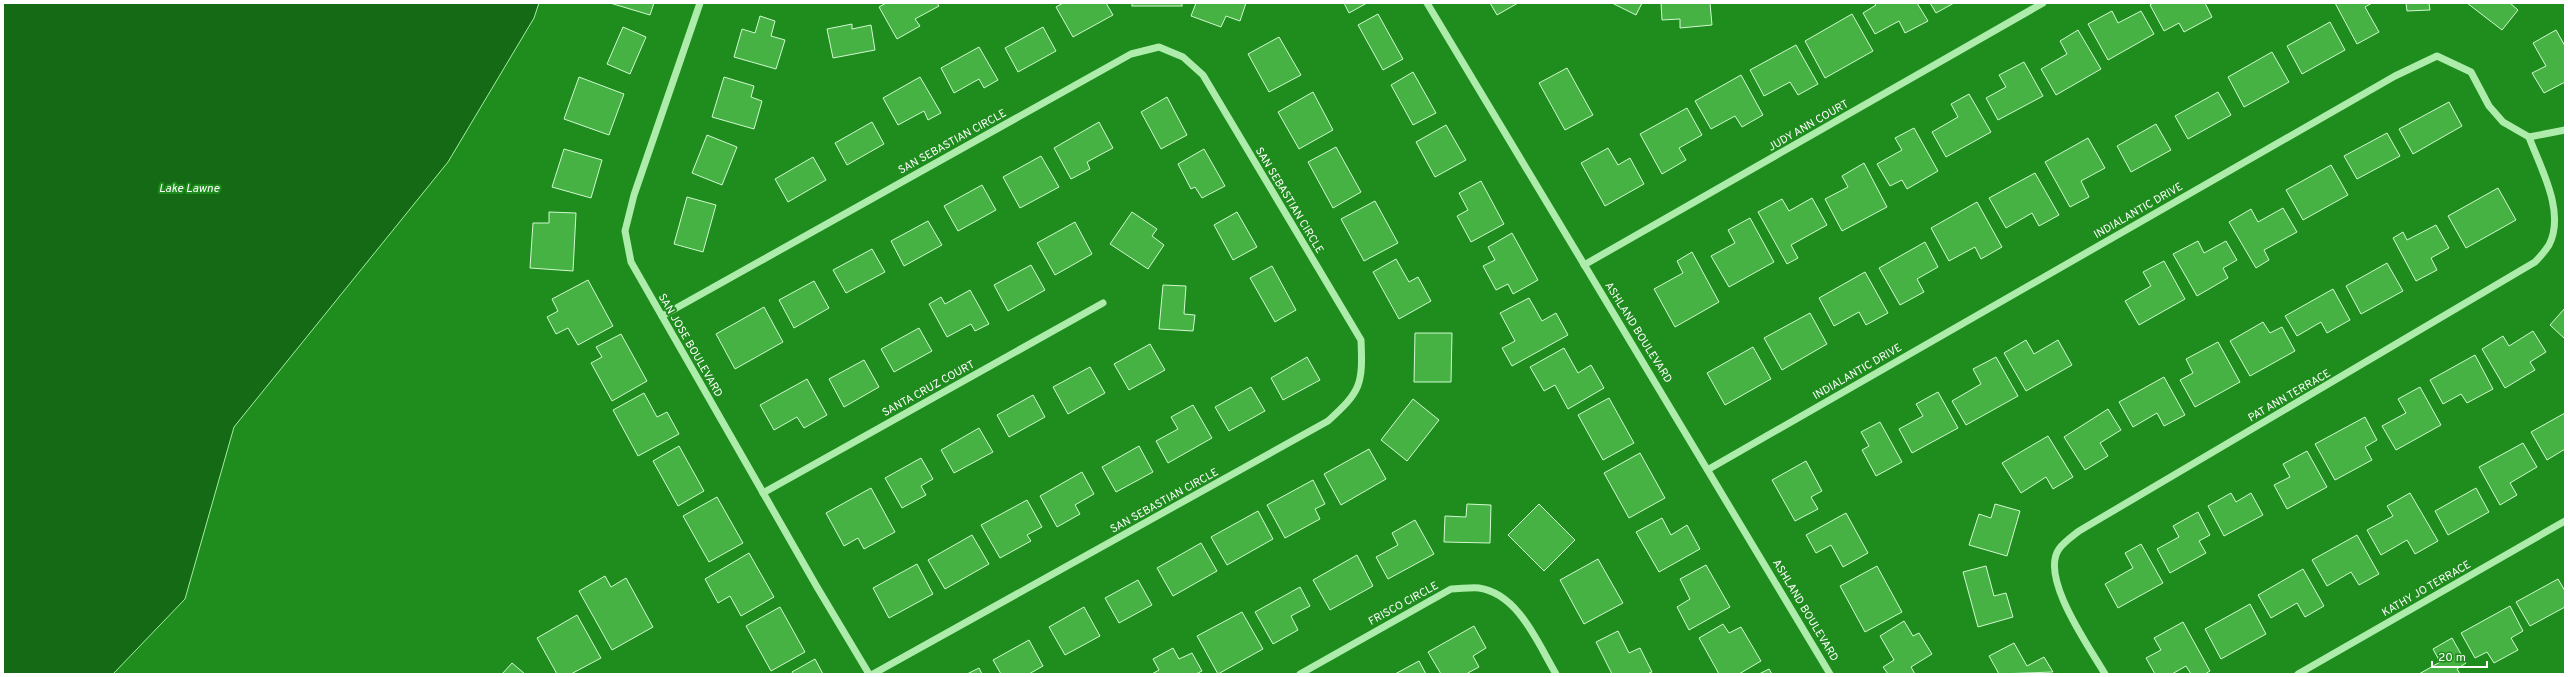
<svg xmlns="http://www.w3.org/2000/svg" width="2568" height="677" font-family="Overpass,sans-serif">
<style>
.water{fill:#156b15;stroke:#a2ee9f}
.building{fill:#45b243;stroke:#d2f9d1}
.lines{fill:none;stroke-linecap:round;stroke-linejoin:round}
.minor{stroke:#adecab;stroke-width:7}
.labels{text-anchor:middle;stroke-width:4;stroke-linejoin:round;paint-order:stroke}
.street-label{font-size:11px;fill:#fff;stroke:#1f8c1e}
.water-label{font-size:12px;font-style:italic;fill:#fff;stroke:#1f8c1e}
</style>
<rect width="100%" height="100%" fill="#1f8c1e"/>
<!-- water -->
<polygon class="water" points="3,3 539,3 534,18 448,162 234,427 185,599 113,674 3,674"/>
<!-- building -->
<g class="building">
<polygon points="610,3 654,3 650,15"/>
<polygon points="886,3 937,3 939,6 915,19 920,26 897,39 879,7"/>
<polygon points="1063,3 1106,3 1113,15 1073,37 1056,7"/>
<rect x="1132" y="3" width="50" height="3"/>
<polygon points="1196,3 1246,3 1240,21 1226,16 1221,27 1191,16"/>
<polygon points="1344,3 1367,3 1349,13"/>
<polygon points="1490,3 1518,3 1497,15"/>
<polygon points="1612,3 1642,3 1636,15"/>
<polygon points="1661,3 1710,3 1712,25 1680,28 1680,19 1662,20"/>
<polygon points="1874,3 1917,3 1928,21 1905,33 1899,21 1875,34 1863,13 1876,5"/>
<polygon points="1930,3 1954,3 1936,13"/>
<polygon points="2153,3 2205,3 2212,17 2184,32 2179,23 2164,31 2150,5"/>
<polygon points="2335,3 2372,3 2365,7 2379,32 2357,44"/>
<polygon points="2406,3 2429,3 2430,10 2407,11"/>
<polygon points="2467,3 2510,3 2518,10 2502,30"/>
<polygon points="2112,11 2118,23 2141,11 2154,34 2108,60 2088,24"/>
<polygon points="1378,14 1403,59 1383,70 1358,25"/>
<polygon points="1852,14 1873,51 1825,78 1805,41"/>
<polygon points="760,16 775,21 771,36 785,40 776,69 734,57 742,29 755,33"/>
<polygon points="2330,22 2345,50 2302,74 2287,46"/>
<polygon points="852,24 852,29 871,25 875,50 833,58 827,29"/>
<polygon points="623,27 646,37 630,74 607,64"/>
<polygon points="1043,27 1056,51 1018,72 1005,48"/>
<polygon points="2078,30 2101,69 2056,95 2041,69 2067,54 2060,41"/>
<polygon points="2556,30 2565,46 2565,82 2544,93 2532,73 2546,66 2533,43"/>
<polygon points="1279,37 1301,75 1269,92 1248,54"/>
<polygon points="1796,45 1818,84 1798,95 1790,82 1764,96 1750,70"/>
<polygon points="979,47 998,80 984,88 979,79 954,93 941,68"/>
<polygon points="2272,52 2289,82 2244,107 2228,77"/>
<polygon points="2024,62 2043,96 1998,120 1986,98 2006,87 1999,75"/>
<polygon points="1567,68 1593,115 1565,130 1539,83"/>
<polygon points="1413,72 1436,113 1413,125 1391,85"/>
<polygon points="1741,75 1763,115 1742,127 1735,116 1711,129 1695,101"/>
<polygon points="579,77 624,94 609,135 564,119"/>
<polygon points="724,77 754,86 751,97 762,101 754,129 712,117"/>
<polygon points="920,77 941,113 928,120 924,111 898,125 883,98"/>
<polygon points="1313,92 1333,130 1299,149 1278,112"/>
<polygon points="2218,92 2231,115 2188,139 2175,116"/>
<polygon points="1969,94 1991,132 1946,157 1932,132 1958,117 1951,104"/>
<polygon points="1167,97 1187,135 1161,149 1141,112"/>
<polygon points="2449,102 2462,126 2413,154 2399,129"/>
<polygon points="1687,108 1702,135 1679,148 1686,160 1662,174 1640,134"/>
<polygon points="872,122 884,144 847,165 835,143"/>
<polygon points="1099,122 1113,148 1087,162 1090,169 1071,179 1054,148"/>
<polygon points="2156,124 2171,150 2131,172 2117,146"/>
<polygon points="1446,125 1466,160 1435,177 1416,142"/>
<polygon points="1914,128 1938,171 1907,189 1902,180 1890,186 1877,164 1902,150 1895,138"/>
<polygon points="2387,133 2400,156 2357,179 2344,156"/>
<polygon points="707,135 737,147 722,185 692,173"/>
<polygon points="2088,138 2105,168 2081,181 2089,197 2070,207 2045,162"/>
<polygon points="1336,147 1361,192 1333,208 1308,162"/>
<polygon points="1608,148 1618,165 1630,158 1644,184 1605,206 1581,163"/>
<polygon points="564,149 602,160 591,198 552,187"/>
<polygon points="1204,149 1225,186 1202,198 1195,187 1191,189 1178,164"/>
<polygon points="1041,156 1059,187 1020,208 1003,177"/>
<polygon points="813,157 826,180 788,202 775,179"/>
<polygon points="1864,163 1887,207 1842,231 1825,199 1848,187 1842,176"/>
<polygon points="2331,165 2348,195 2303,220 2286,190"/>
<polygon points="2035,173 2059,215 2039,226 2032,213 2006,228 1989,198"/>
<polygon points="1481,181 1504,224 1471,242 1457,216 1468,210 1459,193"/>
<polygon points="982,185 996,210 958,231 944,206"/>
<polygon points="2498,188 2516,220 2466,248 2448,216"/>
<polygon points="687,197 716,205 703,252 674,244"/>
<polygon points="1812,198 1827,225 1791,245 1798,258 1787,264 1758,212 1782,199 1789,211"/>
<polygon points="1375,201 1398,243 1364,261 1341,219"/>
<polygon points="1977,202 2002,247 1981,259 1975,247 1949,261 1931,228"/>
<polygon points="2283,208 2297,232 2264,250 2269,260 2256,268 2229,222 2251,209 2258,222"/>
<polygon points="549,212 576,213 573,271 530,268 533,223 549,223"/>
<polygon points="1132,212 1157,229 1152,236 1164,245 1148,269 1110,244"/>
<polygon points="1237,212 1257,247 1233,260 1214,225"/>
<polygon points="1750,218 1774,262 1729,287 1711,256 1735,243 1728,230"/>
<polygon points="928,221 942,245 904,266 891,241"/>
<polygon points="1075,222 1092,254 1055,275 1037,243"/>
<polygon points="2436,225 2449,248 2431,258 2437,270 2416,281 2393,238 2403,232 2407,240"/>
<polygon points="1512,233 1538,280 1513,294 1508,284 1496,290 1483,266 1495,260 1488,247"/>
<polygon points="2198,241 2204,253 2226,241 2237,260 2223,268 2228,278 2197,296 2173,254"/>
<polygon points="1925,242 1938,267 1917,279 1924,292 1900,305 1879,268"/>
<polygon points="872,249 885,272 846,293 833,270"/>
<polygon points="1692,252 1719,302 1675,327 1654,289 1683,273 1677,261"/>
<polygon points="1396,259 1409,282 1418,277 1431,301 1399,319 1373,272"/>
<polygon points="2164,261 2185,299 2139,325 2125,301 2151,286 2143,272"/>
<polygon points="2387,263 2403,291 2361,314 2346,286"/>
<polygon points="1031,265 1045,290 1008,311 994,285"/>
<polygon points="1272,266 1296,310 1275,322 1250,278"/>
<polygon points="1865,272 1888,313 1866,325 1859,312 1834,326 1819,298"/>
<polygon points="588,280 613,326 578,345 568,328 556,334 547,317 558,311 552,299"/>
<polygon points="814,281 829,308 794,328 779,300"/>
<polygon points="1163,285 1186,286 1184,314 1195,315 1193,331 1159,329"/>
<polygon points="2333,289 2350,320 2327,333 2321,322 2297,336 2285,316"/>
<polygon points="970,290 989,324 975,331 971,324 947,337 929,304 941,297 945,304"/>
<polygon points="1529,298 1542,321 1556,313 1568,335 1512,366 1502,348 1515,341 1500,313"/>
<polygon points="764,307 783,342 735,369 716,334"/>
<polygon points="2565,308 2565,339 2550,325"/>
<polygon points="1810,313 1827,344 1782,370 1764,338"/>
<polygon points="2263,322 2270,333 2282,327 2295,351 2250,376 2230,341"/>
<polygon points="919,328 932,351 894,372 881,349"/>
<polygon points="2533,331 2546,352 2530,362 2535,370 2505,388 2482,349 2503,336 2509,346"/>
<polygon points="1415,333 1452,333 1451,382 1414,382"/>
<polygon points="621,334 647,381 612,401 591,363 602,357 596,347"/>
<polygon points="2026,340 2034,354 2058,340 2072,365 2026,391 2004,353"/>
<polygon points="2218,342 2240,382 2195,407 2180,380 2193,373 2186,359"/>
<polygon points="1150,344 1165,370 1129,390 1114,364"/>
<polygon points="1753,347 1771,379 1725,405 1707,373"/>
<polygon points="1564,348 1578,373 1591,365 1604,388 1568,409 1555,385 1544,391 1530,367"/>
<polygon points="2475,355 2493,389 2467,403 2461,394 2443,404 2430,380"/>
<polygon points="1307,357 1320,380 1283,400 1271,378"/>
<polygon points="1996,357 2018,396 1966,425 1952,401 1981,384 1973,369"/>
<polygon points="864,360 879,387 844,407 829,379"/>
<polygon points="1090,367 1105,393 1068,414 1053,387"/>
<polygon points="2164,377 2185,415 2164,426 2157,413 2133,427 2119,402"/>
<polygon points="807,379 827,415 804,428 797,417 774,430 760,405"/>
<polygon points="1251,387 1265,411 1229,431 1215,407"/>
<polygon points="2420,387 2441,425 2396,450 2382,426 2406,413 2398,399"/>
<polygon points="1938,392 1958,428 1912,453 1899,429 1923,416 1916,404"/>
<polygon points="644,393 657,417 667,412 679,434 638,456 613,410"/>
<polygon points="1033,395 1045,417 1009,437 997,415"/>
<polygon points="1609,398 1634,443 1603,460 1578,415"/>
<polygon points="1413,399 1439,420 1407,461 1381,440"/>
<polygon points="1193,405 1212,438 1168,463 1156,441 1178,429 1171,417"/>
<polygon points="2108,409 2121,430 2100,443 2108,456 2085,470 2064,437"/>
<polygon points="2565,413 2565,449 2547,460 2531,432"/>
<polygon points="2365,417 2377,440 2365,447 2372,460 2335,480 2315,444"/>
<polygon points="1880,422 1902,462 1876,476 1862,450 1869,446 1861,432"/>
<polygon points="979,428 993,452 954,473 941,450"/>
<polygon points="2048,436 2073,477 2053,489 2046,477 2021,493 2002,463"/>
<polygon points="2523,443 2537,467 2510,483 2517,495 2500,505 2479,467"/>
<polygon points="679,446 704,491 678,506 653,461"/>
<polygon points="1139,446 1153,472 1116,492 1102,467"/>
<polygon points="1369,449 1386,479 1341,505 1324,474"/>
<polygon points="2307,451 2327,487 2287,509 2274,485 2290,477 2283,464"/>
<polygon points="1640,453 1665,498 1629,518 1604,473"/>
<polygon points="921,458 933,479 921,486 926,495 902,508 885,478"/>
<polygon points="1806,461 1822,491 1811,497 1818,509 1795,521 1772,480"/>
<polygon points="1082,472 1094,494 1075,505 1080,514 1057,527 1040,496"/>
<polygon points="1313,480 1325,504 1315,509 1320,519 1285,538 1267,505"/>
<polygon points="871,488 895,532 864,549 858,538 844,546 826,513"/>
<polygon points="2476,488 2489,512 2448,535 2435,511"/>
<polygon points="2231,493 2236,502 2251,493 2263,515 2224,536 2208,506"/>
<polygon points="2410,493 2438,541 2415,554 2407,540 2381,555 2367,530 2393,516 2387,506"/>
<polygon points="717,497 743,543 709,562 683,516"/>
<polygon points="1027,500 1042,527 1027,535 1031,541 1000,558 981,525"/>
<polygon points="1467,504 1491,505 1490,543 1444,542 1445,516 1466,517"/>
<polygon points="1539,504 1575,540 1544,571 1508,535"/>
<polygon points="1995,504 2020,511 2007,556 1969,545 1979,514 1991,518"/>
<polygon points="1258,511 1273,539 1227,565 1211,537"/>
<polygon points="2198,512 2210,535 2199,541 2206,553 2170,573 2157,549 2179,537 2173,526"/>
<polygon points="1846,513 1868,553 1843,567 1831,545 1816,553 1806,535"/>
<polygon points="1662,518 1671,535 1687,525 1700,549 1659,572 1636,532"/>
<polygon points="1415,520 1434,554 1388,579 1376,557 1398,545 1392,533"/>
<polygon points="972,535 989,564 945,589 928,560"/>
<polygon points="2357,535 2379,574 2359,585 2351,572 2327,586 2312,560"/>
<polygon points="1201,543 1217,571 1173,596 1157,568"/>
<polygon points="2141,544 2163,583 2118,608 2105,584 2133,568 2125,553"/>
<polygon points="749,553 774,597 741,616 730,596 718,603 705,579"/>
<polygon points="1357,555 1373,586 1330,610 1313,580"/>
<polygon points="1598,559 1623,603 1584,624 1560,580"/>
<polygon points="917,564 933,594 889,618 873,588"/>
<polygon points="1706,565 1730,607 1689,630 1677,607 1690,599 1680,579"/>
<polygon points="1877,566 1902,612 1865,632 1840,586"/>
<polygon points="1986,566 1994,596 2006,593 2013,617 1978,627 1963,572"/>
<polygon points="2303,569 2324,606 2305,617 2297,603 2271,618 2258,595"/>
<polygon points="605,576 611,587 626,578 653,627 612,650 579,591"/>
<polygon points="2558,579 2565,591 2565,607 2530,626 2516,602"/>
<polygon points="1138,580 1152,605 1119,623 1105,598"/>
<polygon points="1300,587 1310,606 1291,616 1298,630 1273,644 1255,612"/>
<polygon points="2250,604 2266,634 2221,659 2205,629"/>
<polygon points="2510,606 2523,631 2511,638 2518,650 2494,663 2487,652 2475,658 2461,633"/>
<polygon points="780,607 805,652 771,671 746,626"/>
<polygon points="1084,607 1100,636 1065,655 1049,627"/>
<polygon points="1242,612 1263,649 1218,674 1197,636"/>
<polygon points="577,615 601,658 571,674 557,674 537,638"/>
<polygon points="1904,621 1913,636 1919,633 1932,654 1911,667 1915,674 1888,674 1883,667 1894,660 1880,636"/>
<polygon points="2183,622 2210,671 2205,674 2191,674 2186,666 2172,674 2155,674 2146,658 2161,650 2154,638"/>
<polygon points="1723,624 1729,633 1741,627 1761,661 1739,674 1719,674 1699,638"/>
<polygon points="1474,626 1486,648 1473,656 1479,667 1466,674 1441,674 1428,652"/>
<polygon points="1618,631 1629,653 1640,648 1652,672 1647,674 1612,674 1596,642"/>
<polygon points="2452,638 2466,663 2457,669 2460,674 2419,674 2440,662 2433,649"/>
<polygon points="1029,640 1043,666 1029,674 1001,674 993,660"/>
<polygon points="2014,643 2027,666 2044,657 2053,672 1999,674 1989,656"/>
<polygon points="1173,648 1179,659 1192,653 1202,671 1196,674 1152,674 1159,670 1153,659"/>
<polygon points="815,659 823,674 793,674 792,672"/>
<polygon points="1419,661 1426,674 1395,674"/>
<polygon points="512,663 525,674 502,674"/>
<polygon points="979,668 982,674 967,674"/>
<polygon points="1769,669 1772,674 1759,674"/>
</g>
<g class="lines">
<!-- minor -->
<g class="minor">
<polyline points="700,3 634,195 625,231 631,262 817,587 869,674"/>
<polyline points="1427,3 1830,674"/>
<polyline points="1584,265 2043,3"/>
<path d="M 662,316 L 1131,54 L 1159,47 L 1183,57 L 1203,75 L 1361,340 C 1363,385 1361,391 1328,421 L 873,674"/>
<polyline points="1709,469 2395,76 2437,56 2471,72 2489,106 2503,122 2529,137 2565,130"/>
<polyline points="763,493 1103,303"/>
<path d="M 1300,674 L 1451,589 C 1460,589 1471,587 1479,588 C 1519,594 1538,644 1556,674"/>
<path d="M 2105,674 C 2090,648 2039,577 2059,549 C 2064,542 2073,536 2079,531 L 2535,262 C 2540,257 2545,251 2549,245 C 2566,212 2540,167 2529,137"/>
<polyline points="2298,674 2565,521"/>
</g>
</g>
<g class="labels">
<!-- street labels -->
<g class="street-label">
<text transform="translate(1808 125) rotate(-30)" y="4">JUDY ANN COURT</text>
<text transform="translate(952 141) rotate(-29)" y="4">SAN SEBASTIAN CIRCLE</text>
<text transform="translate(1290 200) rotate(59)" y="4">SAN SEBASTIAN CIRCLE</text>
<text transform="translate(2138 210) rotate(-30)" y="4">INDIALANTIC DRIVE</text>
<text transform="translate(1639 332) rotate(58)" y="4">ASHLAND BOULEVARD</text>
<text transform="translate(691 345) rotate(60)" y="4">SAN JOSE BOULEVARD</text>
<text transform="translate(1857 371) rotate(-30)" y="4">INDIALANTIC DRIVE</text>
<text transform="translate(928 388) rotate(-29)" y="4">SANTA CRUZ COURT</text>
<text transform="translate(2289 395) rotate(-30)" y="4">PAT ANN TERRACE</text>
<text transform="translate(1164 500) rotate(-29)" y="4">SAN SEBASTIAN CIRCLE</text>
<text transform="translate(2426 588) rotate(-30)" y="4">KATHY JO TERRACE</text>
<text transform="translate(1403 603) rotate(-29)" y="4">FRISCO CIRCLE</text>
<text transform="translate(1806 610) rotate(59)" y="4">ASHLAND BOULEVARD</text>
</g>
<!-- water labels -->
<g class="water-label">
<text x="189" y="192">Lake Lawne</text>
</g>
</g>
<!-- border -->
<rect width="2568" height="677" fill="none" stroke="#ffffff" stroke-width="8"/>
<!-- scale -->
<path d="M2432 661v6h55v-6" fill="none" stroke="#ffffff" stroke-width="2"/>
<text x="2438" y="661" font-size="12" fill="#ffffff" stroke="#1f8c1e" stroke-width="3" paint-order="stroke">20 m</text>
</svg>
